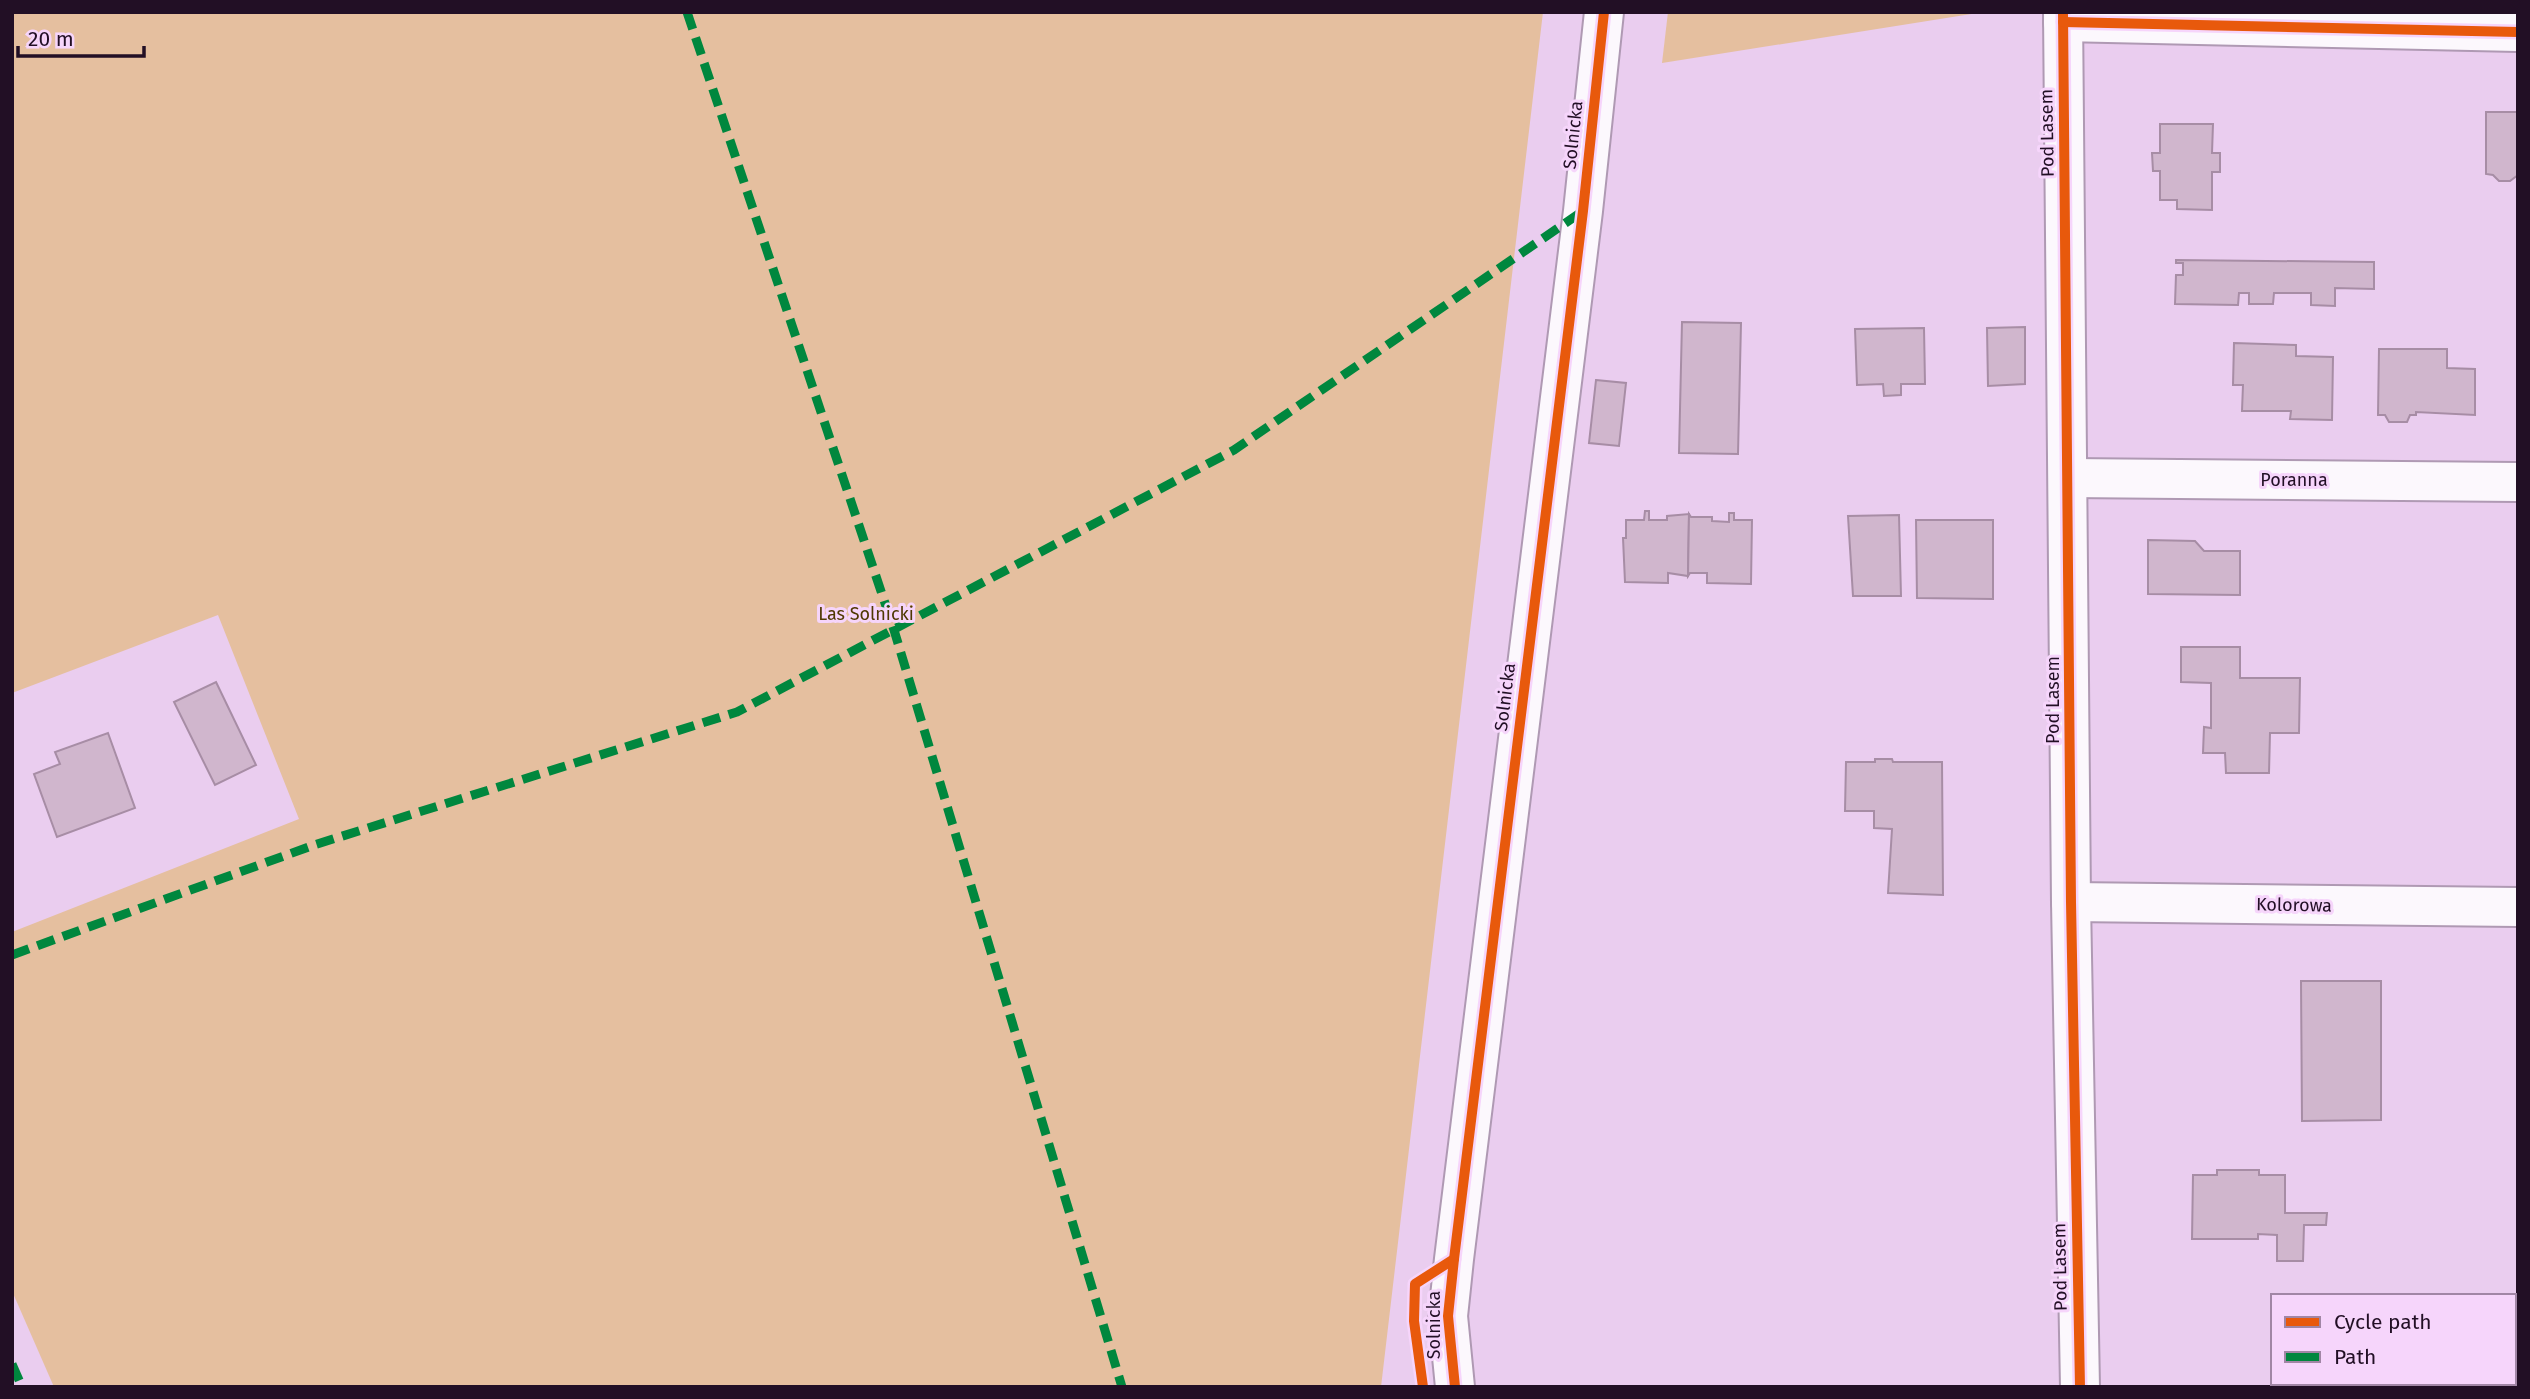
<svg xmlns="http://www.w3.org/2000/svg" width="2530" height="1399" font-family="'Fira Sans',sans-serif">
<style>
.green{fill:#e5bf9f}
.building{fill:#d0b6cd;stroke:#a78da5;stroke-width:2}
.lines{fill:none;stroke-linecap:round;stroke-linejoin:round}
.street-casing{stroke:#af99b3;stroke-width:42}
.street{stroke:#fcf8fd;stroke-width:38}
.quiet{stroke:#00873e;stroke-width:9;stroke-dasharray:18 9;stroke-linecap:butt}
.cycleway-casing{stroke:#f6d5fb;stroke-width:15}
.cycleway{stroke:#e8590c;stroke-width:10}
.labels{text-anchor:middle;stroke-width:6;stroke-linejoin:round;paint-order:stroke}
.street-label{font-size:18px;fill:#220f25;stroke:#f6d5fb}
.park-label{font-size:18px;fill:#4f3802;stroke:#f6d5fb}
</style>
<rect width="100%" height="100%" fill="#eacdef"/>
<!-- green -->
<g class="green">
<polygon points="12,12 1543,12 1381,1387 54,1387 12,1291 12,932 299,819 218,615 12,693"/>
<polygon points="1668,12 1984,12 1662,63"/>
</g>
<!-- building -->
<g class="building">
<polygon points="2486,112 2518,112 2518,175 2510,181 2499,181 2493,175 2486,174"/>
<polygon points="2160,124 2213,124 2212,153 2220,153 2220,172 2212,172 2212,210 2177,209 2177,200 2160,200 2160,171 2153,171 2152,153 2160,153"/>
<polygon points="2176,260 2374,262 2374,289 2335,288 2335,306 2311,305 2311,293 2274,293 2273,304 2249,304 2249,293 2239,293 2238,305 2175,304 2176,275 2183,275 2183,263 2176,263"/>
<polygon points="1682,322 1741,323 1738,454 1679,453"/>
<polygon points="2025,327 2025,384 1988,386 1987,328"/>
<polygon points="1924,328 1925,384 1901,384 1901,395 1884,396 1883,384 1857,385 1855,329"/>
<polygon points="2234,343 2296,345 2296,356 2333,357 2332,420 2290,419 2291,411 2242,411 2243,385 2233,385"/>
<polygon points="2379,349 2447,349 2447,368 2475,369 2475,415 2416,412 2416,415 2410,415 2407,422 2389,422 2385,415 2378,415"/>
<polygon points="1596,380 1626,383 1619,446 1589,443"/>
<polygon points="1645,511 1649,511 1649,520 1667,520 1667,516 1689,514 1688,576 1668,573 1668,583 1625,582 1623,538 1626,538 1626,520 1644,520"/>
<polygon points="1729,513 1734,513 1734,520 1752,520 1751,584 1707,583 1707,573 1690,573 1688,576 1689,514 1691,517 1712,517 1712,521 1729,522"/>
<polygon points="1899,515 1901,596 1853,596 1848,516"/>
<polygon points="1916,520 1993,520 1993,599 1917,598"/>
<polygon points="2148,540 2195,541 2204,551 2240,551 2240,595 2148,594"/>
<polygon points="2181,647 2240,647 2240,678 2300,678 2299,733 2270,733 2269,773 2226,773 2225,753 2203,753 2204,727 2211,728 2211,683 2181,682"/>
<polygon points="216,682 256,765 215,785 174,702"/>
<polygon points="108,733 135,808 57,837 34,774 60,764 55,752"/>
<polygon points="1875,759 1892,759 1893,762 1942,762 1943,895 1888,893 1892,829 1874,828 1874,811 1845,811 1846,762 1875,762"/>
<polygon points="2301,981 2381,981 2381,1120 2302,1121"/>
<polygon points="2217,1170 2259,1170 2259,1175 2285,1175 2285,1213 2327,1213 2326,1225 2304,1225 2303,1261 2277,1261 2277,1235 2258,1234 2258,1239 2192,1239 2193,1175 2217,1175"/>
</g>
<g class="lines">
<defs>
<g id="street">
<polyline points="2063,12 2071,902 2080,1387"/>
<polyline points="2063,22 2518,32"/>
<polyline points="2070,478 2518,482"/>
<polyline points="2071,902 2518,907"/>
<polyline points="1455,1387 1448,1316 1454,1259 1583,211 1604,12"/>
</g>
</defs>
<!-- street casing -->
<use href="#street" class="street-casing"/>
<!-- street -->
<use href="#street" class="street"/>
<!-- quiet -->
<g class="quiet">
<polyline points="687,12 894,630 1122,1387"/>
<polyline points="12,955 314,845 737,712 1234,450 1583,211"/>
<polyline points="12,1364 22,1387"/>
</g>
<defs>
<g id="cycleway">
<polyline points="2063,12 2071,902 2080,1387"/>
<polyline points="2063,22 2518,32"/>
<polyline points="1423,1387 1414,1321 1415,1284 1454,1259"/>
<polyline points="1455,1387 1448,1316 1454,1259 1583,211 1604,12"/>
</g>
</defs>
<!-- cycleway casing -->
<use href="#cycleway" class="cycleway-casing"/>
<!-- cycleway -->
<use href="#cycleway" class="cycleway"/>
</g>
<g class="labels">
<!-- street labels -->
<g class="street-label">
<text transform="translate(2047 133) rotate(-91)" y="6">Pod Lasem</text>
<text transform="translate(1573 135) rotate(-84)" y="6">Solnicka</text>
<text x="2294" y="486">Poranna</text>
<text transform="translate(1505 697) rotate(-83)" y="6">Solnicka</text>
<text transform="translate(2053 700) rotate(-90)" y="6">Pod Lasem</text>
<text transform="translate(2294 905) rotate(1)" y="6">Kolorowa</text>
<text transform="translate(2060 1267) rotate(-91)" y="6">Pod Lasem</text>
<text transform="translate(1434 1325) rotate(-90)" y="6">Solnicka</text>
</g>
<!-- park labels -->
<g class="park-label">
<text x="866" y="620">Las Solnicki</text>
</g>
</g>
<!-- border -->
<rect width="2530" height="1399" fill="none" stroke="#220f25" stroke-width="28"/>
<!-- legend -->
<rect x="2271" y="1294" width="245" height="91" fill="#f6d5fb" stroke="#a186a5" stroke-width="2"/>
<rect x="2285" y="1317" width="35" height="10" fill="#e8590c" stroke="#a186a5" stroke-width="2"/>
<text x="2334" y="1329" font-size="21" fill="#220f25">Cycle path</text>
<rect x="2285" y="1352" width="35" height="10" fill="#00873e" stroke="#a186a5" stroke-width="2"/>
<text x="2334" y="1364" font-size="21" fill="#220f25">Path</text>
<!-- scale -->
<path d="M18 46v10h126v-10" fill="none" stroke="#220f25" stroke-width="3.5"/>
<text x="28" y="46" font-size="21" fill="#220f25" stroke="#f6d5fb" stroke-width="5" paint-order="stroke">20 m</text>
</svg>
